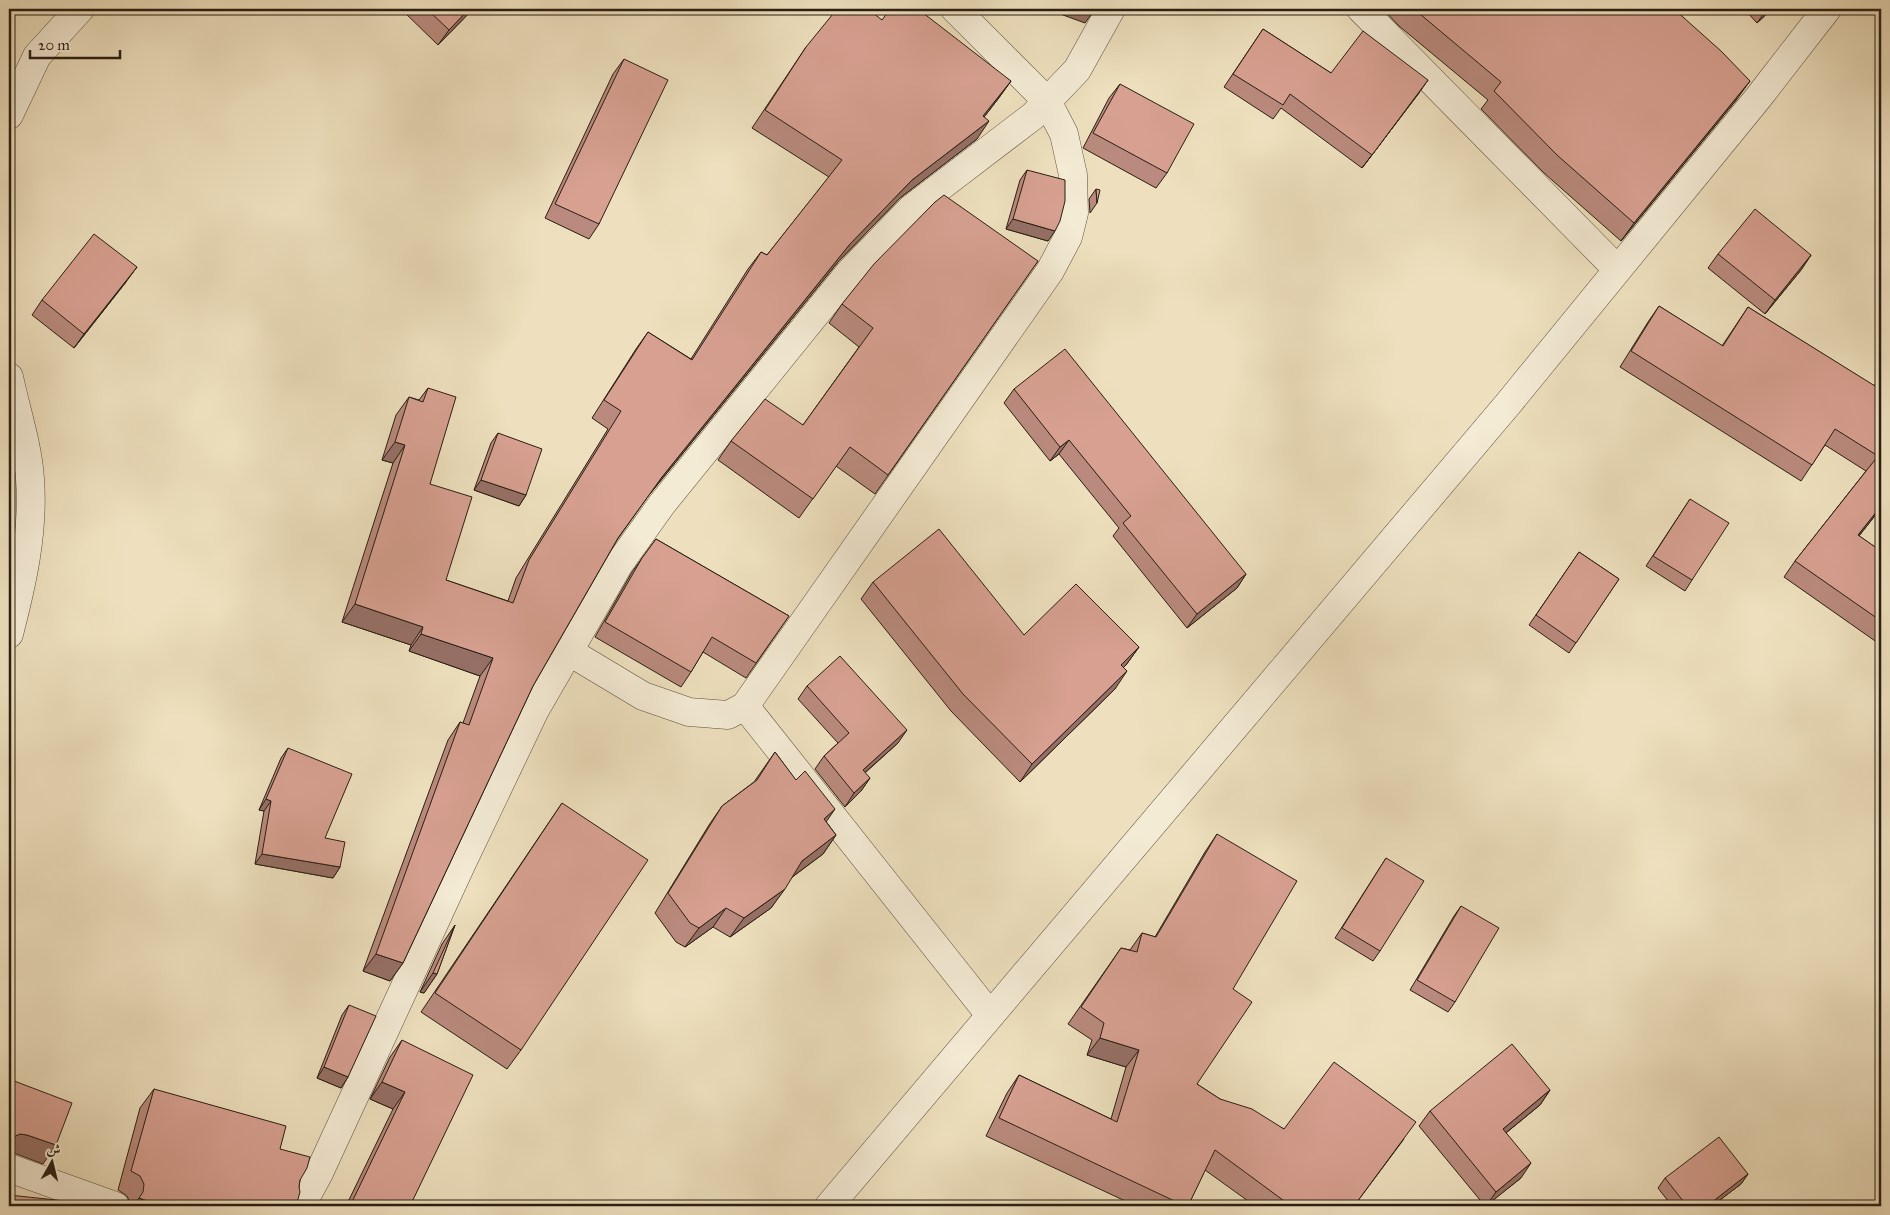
<svg xmlns="http://www.w3.org/2000/svg" width="1890" height="1215" font-family="'IM FELL Great Primer',Amiri,serif">
<style>
.lines{fill:none;stroke-linecap:round;stroke-linejoin:round}
.minor-casing{stroke:#5a4e3e;stroke-width:29}
.minor{stroke:#f4ebd5;stroke-width:28}
.wall{fill:#b98a7d;stroke:#291e13}
.shaded-wall{fill:#967066;stroke:#291e13}
.building{fill:#d7a091;stroke:#291e13}
</style>
<rect width="100%" height="100%" fill="#eee0be"/>
<filter id="stains"><feTurbulence type="fractalNoise" baseFrequency=".004" numOctaves="4"/><feColorMatrix values="0 0 0 0 .2 0 0 0 0 .09 0 0 0 0 .02 0 0 0 .5 -.17"/></filter>
<radialGradient id="worn" r=".72"><stop offset=".6" stop-color="#630" stop-opacity="0"/><stop offset="1" stop-color="#630" stop-opacity=".3"/></radialGradient>
<g class="lines">
<defs>
<g id="minor">
<polyline points="1361,9 1617,269"/>
<polyline points="9,115 37,56 80,9"/>
<path d="M 9,377 C 16,410 28,446 30,479 C 34,532 22,584 9,634"/>
<polyline points="568,651 643,696 689,712 728,715 745,706 1050,271 1068,237 1074,213 1073,175 1064,134 1047,101 955,9"/>
<polyline points="745,706 990,1015"/>
<polyline points="9,1168 115,1206"/>
<polyline points="301,1206 319,1173 462,863 535,710 619,564 662,504 849,273 911,209 1033,116 1077,70 1111,9"/>
<polyline points="829,1206 1508,404 1758,98 1827,9"/>
</g>
</defs>
<!-- minor casing -->
<use href="#minor" class="minor-casing"/>
<!-- minor -->
<use href="#minor" class="minor"/>
</g>
<!-- wall -->
<g class="wall">
<polygon points="401,9 473,9 438,45"/>
<polygon points="1383,9 1674,9 1737,99 1621,241 1544,173 1481,109 1488,100 1399,26"/>
<polygon points="1744,9 1772,9 1757,23"/>
<polygon points="882,20 1011,81 998,99 984,117 977,139 900,198 838,262 649,495 617,540 533,686 403,963 390,981 363,971 448,740 460,722 463,723 480,676 409,651 411,645 342,622 393,463 382,460 396,415 409,397 419,400 428,388 430,484 446,580 508,601 516,578 608,429 592,418 636,349 648,332 691,359 748,269 761,252 767,255 829,177 752,128 806,47"/>
<polygon points="1263,29 1331,73 1419,93 1362,168 1281,108 1273,119 1224,87"/>
<polygon points="624,59 599,224 589,239 545,218 613,74"/>
<polygon points="1120,84 1167,173 1156,188 1083,148 1109,98"/>
<polygon points="1027,170 1048,241 1006,229 1020,180"/>
<polygon points="1096,189 1097,203 1090,213 1089,199"/>
<polygon points="1718,254 1811,255 1801,270 1765,314 1708,268"/>
<polygon points="1038,261 875,494 836,466 799,518 718,460 731,441 803,425 859,347 829,323 842,304"/>
<polygon points="126,282 74,348 32,315 42,300"/>
<polygon points="1659,306 1722,346 1748,307 1874,386 1881,375 1881,508 1859,536 1881,551 1881,639 1878,643 1784,577 1795,561 1866,471 1825,445 1801,481 1620,367 1648,322"/>
<polygon points="1014,389 1246,574 1237,588 1187,628 1113,536 1119,528 1059,454 1050,461 1004,403"/>
<polygon points="498,433 526,495 519,506 474,490 491,443"/>
<polygon points="1690,499 1692,580 1685,591 1646,566"/>
<polygon points="656,539 789,616 746,678 703,652 691,672 681,687 595,637 632,572"/>
<polygon points="1579,552 1619,579 1569,653 1529,625"/>
<polygon points="873,582 1024,635 1139,647 1126,665 1123,668 1115,689 1020,782 951,711 861,599"/>
<polygon points="807,686 898,743 865,773 870,778 861,791 845,807 815,769 824,756 838,743 798,699"/>
<polygon points="288,748 325,838 340,867 333,878 255,864 264,811 259,810 281,758"/>
<polygon points="775,752 836,835 823,854 791,878 771,908 730,937 713,927 685,947 676,942 655,913 709,825 722,806 754,782"/>
<polygon points="562,803 521,1050 507,1069 421,1012"/>
<polygon points="1217,834 1233,989 1197,1084 1220,1099 1284,1129 1404,1139 1354,1206 1255,1206 1205,1170 1188,1206 1136,1206 986,1136 1007,1093 1019,1075 1111,1119 1126,1067 1087,1055 1092,1040 1068,1024 1121,948 1130,950 1142,933 1155,937 1205,852"/>
<polygon points="1386,858 1380,951 1373,961 1335,938"/>
<polygon points="1461,906 1455,1002 1448,1012 1410,990 1454,916"/>
<polygon points="455,925 437,974 424,993 420,992 442,944"/>
<polygon points="349,1005 348,1077 341,1088 317,1078 342,1015"/>
<polygon points="402,1040 410,1206 346,1206 393,1109 370,1099 390,1057"/>
<polygon points="154,1089 280,1149 300,1180 296,1206 130,1206 130,1203 127,1196 118,1190 140,1108"/>
<polygon points="1550,1090 1540,1105 1506,1133 1521,1178 1485,1206 1419,1126 1430,1111"/>
<polygon points="1748,1174 1741,1184 1712,1206 1672,1206 1658,1188 1665,1178"/>
</g>
<!-- shaded-wall -->
<g class="shaded-wall">
<polygon points="469,9 473,9 438,45 449,30"/>
<polygon points="1054,9 1095,9 1085,23 1052,11"/>
<polygon points="1767,9 1772,9 1757,23"/>
<polygon points="1428,80 1419,93 1362,168 1372,155"/>
<polygon points="1011,81 998,99 971,134 983,116"/>
<polygon points="1750,81 1737,99 1621,241 1634,223"/>
<polygon points="989,121 977,139 900,198 838,262 649,495 662,477 850,244 912,180"/>
<polygon points="1013,219 1055,231 1048,241 1006,229"/>
<polygon points="1811,255 1801,270 1765,314 1775,300"/>
<polygon points="137,267 126,282 74,348 84,334"/>
<polygon points="1069,440 1059,454 1050,461 1060,447"/>
<polygon points="395,442 405,445 393,463 382,460"/>
<polygon points="481,480 526,495 519,506 474,490"/>
<polygon points="1881,506 1881,508 1847,551 1858,535"/>
<polygon points="1246,574 1237,588 1187,628 1197,614"/>
<polygon points="355,604 423,627 411,645 342,622"/>
<polygon points="421,634 493,658 480,676 409,651"/>
<polygon points="1139,647 1126,665 1108,682 1121,665"/>
<polygon points="1127,671 1115,689 1020,782 1032,764"/>
<polygon points="907,730 898,743 853,783 863,770"/>
<polygon points="870,778 861,791 845,807 854,793"/>
<polygon points="266,799 271,801 264,811 259,810"/>
<polygon points="835,809 822,828 824,819"/>
<polygon points="836,835 823,854 788,880 802,861"/>
<polygon points="262,854 340,867 333,878 255,864"/>
<polygon points="785,889 771,908 730,937 744,918"/>
<polygon points="726,908 713,927 685,947 699,928"/>
<polygon points="376,954 403,963 390,981 363,971"/>
<polygon points="433,973 437,974 424,993 420,992"/>
<polygon points="1100,1038 1139,1050 1126,1067 1087,1055"/>
<polygon points="324,1067 348,1077 341,1088 317,1078"/>
<polygon points="382,1082 405,1092 393,1109 370,1099"/>
<polygon points="1550,1090 1540,1105 1492,1144 1503,1129"/>
<polygon points="20,1134 27,1135 56,1145 43,1164 14,1153 9,1153 9,1142 11,1138"/>
<polygon points="1531,1163 1521,1178 1486,1206 1496,1192"/>
<polygon points="1748,1174 1741,1184 1712,1206 1707,1206"/>
<polygon points="139,1198 159,1205 158,1206 133,1206"/>
</g>
<!-- building -->
<g class="building">
<polygon points="427,9 469,9 449,30"/>
<polygon points="837,9 868,9 882,20 890,9 918,9 1011,81 983,116 989,121 912,180 850,244 662,477 618,538 533,686 403,963 376,954 460,722 469,725 493,658 421,634 423,627 355,604 405,445 395,442 409,397 423,402 428,388 456,397 430,484 472,497 446,580 513,603 529,560 621,411 604,400 648,332 692,360 761,252 767,255 842,160 765,110 806,47"/>
<polygon points="1414,9 1674,9 1721,51 1750,81 1634,223 1557,155 1494,91 1501,82"/>
<polygon points="1263,29 1331,73 1363,31 1428,80 1372,155 1290,94 1283,105 1233,74"/>
<polygon points="624,59 668,80 599,224 555,204"/>
<polygon points="1120,84 1194,124 1167,173 1093,133"/>
<polygon points="1027,170 1065,180 1065,201 1060,221 1055,231 1013,219"/>
<polygon points="1096,189 1100,190 1097,203"/>
<polygon points="944,195 1038,261 888,475 850,447 813,499 731,441 765,399 803,425 873,328 842,304 874,264 935,202"/>
<polygon points="1755,209 1811,255 1775,300 1718,254"/>
<polygon points="94,234 137,267 84,334 42,300"/>
<polygon points="1659,306 1723,346 1748,307 1875,386 1881,377 1881,506 1858,535 1881,551 1881,621 1795,561 1878,456 1835,429 1812,465 1631,351"/>
<polygon points="1065,349 1246,574 1197,614 1123,523 1131,516 1069,440 1060,447 1014,389"/>
<polygon points="498,433 542,449 526,495 481,480"/>
<polygon points="1690,499 1729,523 1692,580 1653,556"/>
<polygon points="939,529 1024,635 1076,584 1139,647 1121,665 1127,671 1032,764 963,694 873,582"/>
<polygon points="656,539 789,616 756,663 712,637 691,672 605,622 642,558"/>
<polygon points="1579,552 1619,579 1576,643 1536,615"/>
<polygon points="840,656 907,730 863,770 870,778 854,793 824,756 849,733 807,686"/>
<polygon points="288,748 352,774 325,838 345,842 340,867 262,854 271,801 266,799"/>
<polygon points="775,752 796,780 805,771 835,809 824,819 836,835 802,861 785,889 744,918 726,908 699,928 690,923 668,893 722,806 757,780"/>
<polygon points="562,803 648,860 521,1050 435,993"/>
<polygon points="1217,834 1297,881 1233,989 1252,1002 1197,1084 1220,1099 1252,1109 1284,1129 1334,1062 1416,1122 1354,1206 1291,1206 1215,1150 1188,1206 1185,1206 999,1118 1019,1075 1117,1122 1139,1050 1100,1038 1104,1023 1081,1007 1121,948 1137,952 1142,933 1156,937"/>
<polygon points="1386,858 1424,881 1380,951 1342,928"/>
<polygon points="1461,906 1499,928 1455,1002 1417,980"/>
<polygon points="455,925 437,974 433,973"/>
<polygon points="349,1005 376,1016 348,1077 324,1067"/>
<polygon points="402,1040 473,1075 410,1206 350,1206 405,1092 382,1082"/>
<polygon points="1512,1044 1550,1090 1503,1129 1531,1163 1496,1192 1430,1111"/>
<polygon points="9,1079 72,1103 56,1145 27,1135 20,1134 11,1138 9,1144"/>
<polygon points="154,1089 286,1126 280,1149 310,1157 307,1168 300,1180 299,1187 300,1192 296,1206 158,1206 159,1205 139,1198 143,1192 144,1184 140,1176 131,1171"/>
<polygon points="1719,1137 1748,1174 1707,1206 1687,1206 1665,1178"/>
<polygon points="9,1195 75,1202 74,1206 9,1206"/>
</g>
<!-- margin -->
<rect width="1890" height="1215" fill="none" stroke="#eee0be" stroke-width="30"/>
<rect x="10" y="10" width="1870" height="1195" fill="none" stroke="#291e13" stroke-width="2.5"/>
<rect x="15" y="15" width="1860" height="1185" fill="none" stroke="#291e13"/>
<!-- north arrow -->
<g transform="translate(52 1162) rotate(8)" stroke="#f4ebd5" stroke-width="4" paint-order="stroke">
<path d="M0-4L9 19L0 12L-9 19Z" fill="#291e13"/>
<text y="-8" font-size="14" font-weight="bold" text-anchor="middle" fill="#291e13">ش</text>
</g>
<!-- scale -->
<path d="M30 50v8h90v-8" fill="none" stroke="#291e13" stroke-width="2.5"/>
<text x="38" y="50" font-size="15" fill="#291e13" stroke="#f4ebd5" stroke-width="4" paint-order="stroke">20 m</text>
<rect width="100%" height="100%" filter="url(#stains)"/>
<rect width="100%" height="100%" fill="url(#worn)"/>
</svg>
